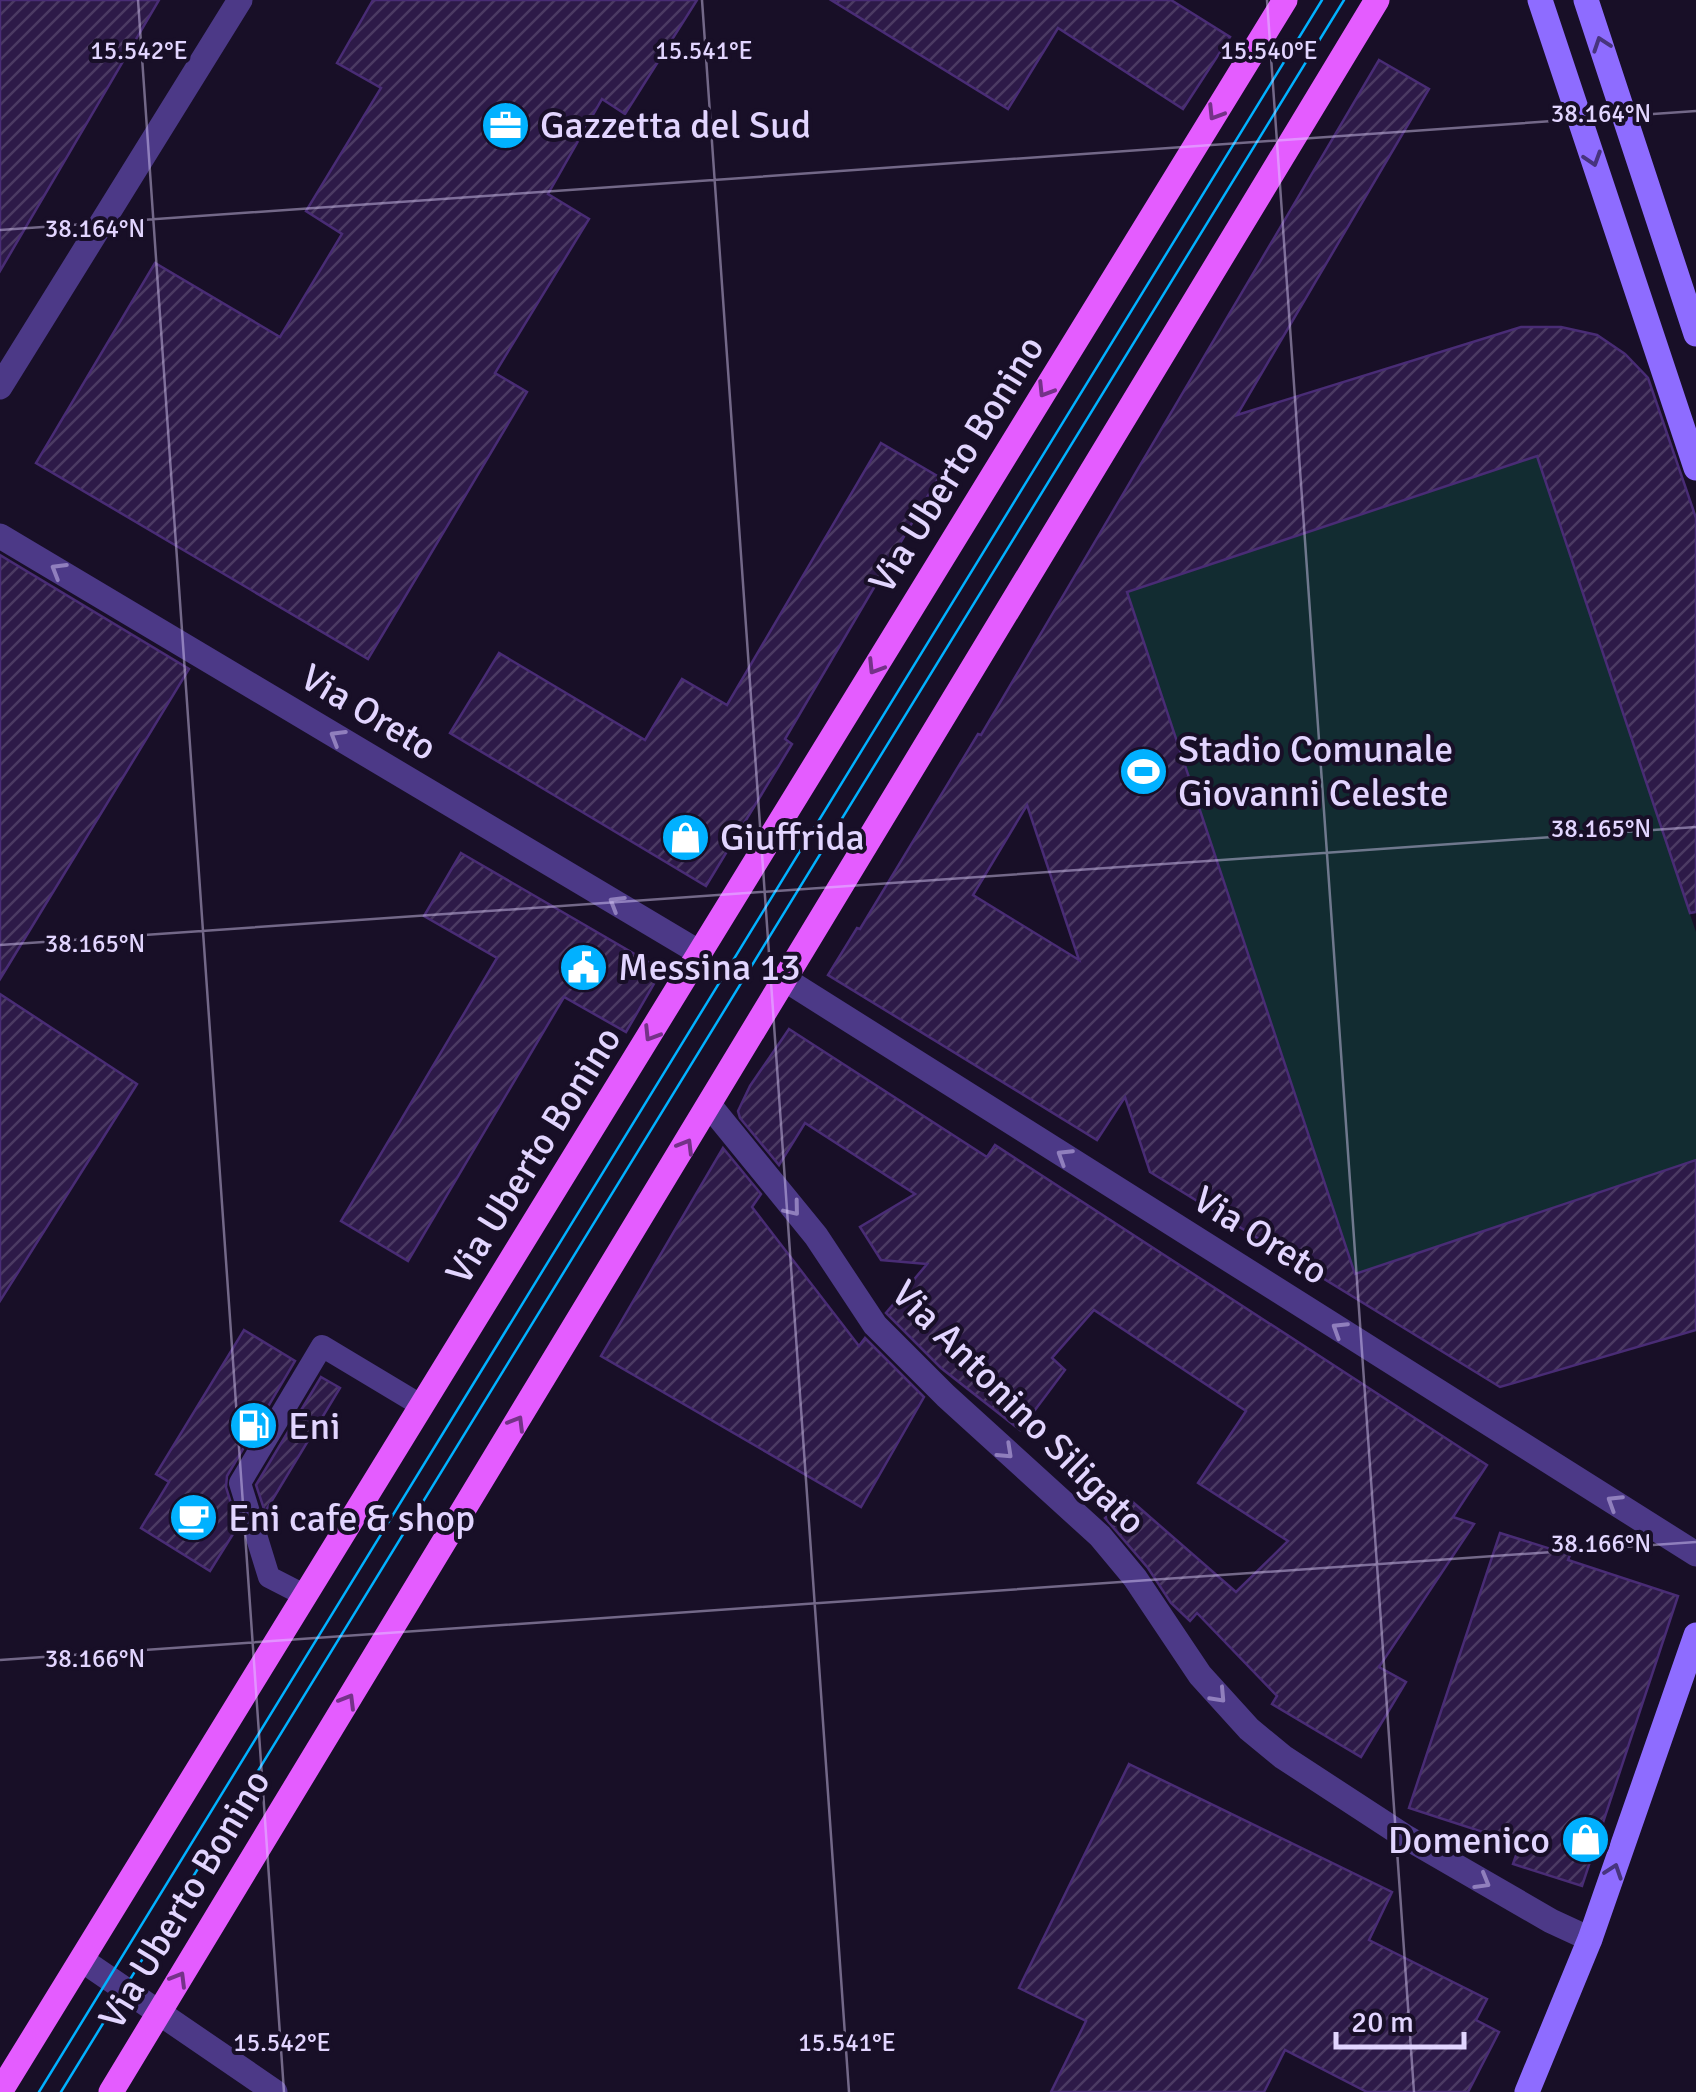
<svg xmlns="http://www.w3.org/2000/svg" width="1696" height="2092" font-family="Signika,sans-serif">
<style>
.park{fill:#122c31}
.building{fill:url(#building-hatch);stroke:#492c75;stroke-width:2.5;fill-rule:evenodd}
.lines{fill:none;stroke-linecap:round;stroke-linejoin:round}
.service{stroke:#4c3987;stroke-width:22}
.minor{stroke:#4c3987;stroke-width:25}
.secondary{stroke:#8e6cff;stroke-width:25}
.primary{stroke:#e45cff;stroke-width:25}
.tram{stroke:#01b1ff;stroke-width:2.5}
.oneway{stroke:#47347d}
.oneway2{stroke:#743288}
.oneway3{stroke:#907fbd}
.ticks{fill:none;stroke:#e2d5ff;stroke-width:2.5;stroke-opacity:0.45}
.labels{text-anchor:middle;stroke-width:8;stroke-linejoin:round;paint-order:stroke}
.poi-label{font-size:38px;fill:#e2d5ff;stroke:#180f27;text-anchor:start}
.street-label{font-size:38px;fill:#e2d5ff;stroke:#180f27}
.ticks-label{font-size:25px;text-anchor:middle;fill:#e2d5ff;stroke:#180f27;stroke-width:8;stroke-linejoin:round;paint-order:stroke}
</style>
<defs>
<pattern id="building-hatch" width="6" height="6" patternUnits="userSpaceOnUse" patternTransform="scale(2.5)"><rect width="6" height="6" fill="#2d1a48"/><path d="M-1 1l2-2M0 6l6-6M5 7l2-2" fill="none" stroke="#4b3a63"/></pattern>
</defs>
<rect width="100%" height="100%" fill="#180f27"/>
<!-- park -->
<polygon class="park" points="1537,456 1696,932 1696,1160 1355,1274 1127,592"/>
<!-- building -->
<g class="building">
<polygon points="0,0 159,0 0,271"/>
<polygon points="373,0 697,0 625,114 602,99 548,194 589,219 495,373 527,392 368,659 36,463 155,263 280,337 342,234 306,211 381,88 337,63"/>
<polygon points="831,0 1171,0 1230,37 1183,109 1058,28 1008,109"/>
<path d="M 1379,60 L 1429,89 L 1237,415 L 1521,327 L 1561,327 L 1597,335 L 1625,354 L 1648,378 L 1696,518 L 1696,912 L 1690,913 L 1537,456 L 1127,592 L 1355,1274 L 1696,1160 L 1696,1330 L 1500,1387 L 1150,1172 L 1125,1097 L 1097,1140 L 828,975 L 857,928 L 860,929 L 978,734 L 981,735 ZM 1027,805 L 1079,960 L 973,895 Z"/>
<polygon points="881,443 939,477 785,739 792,744 706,886 450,733 499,653 645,740 682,679 727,705"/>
<polygon points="0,555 189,669 0,979"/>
<polygon points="461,853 662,970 626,1032 564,997 408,1261 341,1221 497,958 424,916"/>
<polygon points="0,994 137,1084 0,1301"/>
<polygon points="789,1029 987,1157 995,1145 1487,1465 1453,1517 1474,1524 1379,1667 1406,1682 1361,1757 1272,1704 1277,1696 1197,1613 1190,1621 1171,1603 1148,1568 1105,1518 1127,1497 1236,1592 1288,1541 1198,1483 1246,1411 1094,1310 1052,1358 1065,1370 1020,1430 941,1368 886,1313 927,1264 881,1260 860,1227 915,1194 805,1123 779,1165 740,1118 738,1111 750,1086"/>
<polygon points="723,1148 761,1194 752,1207 859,1346 865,1338 924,1397 861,1507 601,1356"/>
<polygon points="244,1330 295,1361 227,1476 226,1487 238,1526 210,1571 141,1528 169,1482 156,1474"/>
<polygon points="321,1377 340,1388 265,1512 256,1485"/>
<polygon points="1500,1533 1570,1555 1568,1560 1678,1596 1582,1886 1513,1864 1520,1844 1409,1808"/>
<polygon points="1129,1764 1392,1892 1369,1940 1487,1999 1476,2020 1499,2032 1468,2092 1367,2092 1285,2050 1264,2092 1051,2092 1086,2021 1019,1988"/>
</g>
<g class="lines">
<!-- service -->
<polyline class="service" points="306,1596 269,1577 240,1483 322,1346 422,1406"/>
<!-- minor -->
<g class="minor">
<polyline points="0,387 240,0"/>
<polyline points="0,536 700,953"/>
<polyline points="786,980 1696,1554"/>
<polyline points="710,1106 816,1236 875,1325 946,1396 1100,1536 1135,1578 1200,1675 1249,1729 1283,1757 1404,1836 1551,1921 1590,1939"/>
<polyline points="82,1960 275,2092"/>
</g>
<!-- secondary -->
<g class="secondary">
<polyline points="1540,0 1696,468"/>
<polyline points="1586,0 1696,334"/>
<polyline points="1527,2092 1590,1939 1696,1635"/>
</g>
<!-- primary -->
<g class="primary">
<polyline points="0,2092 1285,0"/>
<polyline points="111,2092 1377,0"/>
</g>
<!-- tram -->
<g class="tram">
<polyline points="39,2092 1322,0"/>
<polyline points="61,2092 1344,0"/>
</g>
</g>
<!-- one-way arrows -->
<defs><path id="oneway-chevron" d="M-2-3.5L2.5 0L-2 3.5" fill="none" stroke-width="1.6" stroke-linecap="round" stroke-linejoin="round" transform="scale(2.5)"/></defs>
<g class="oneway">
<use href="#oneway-chevron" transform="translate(1601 44) rotate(-109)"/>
<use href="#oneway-chevron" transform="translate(1593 159) rotate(72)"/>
<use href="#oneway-chevron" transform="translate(1614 1871) rotate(-71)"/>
</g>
<g class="oneway2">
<use href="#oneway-chevron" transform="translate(1215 113) rotate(122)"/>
<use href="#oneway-chevron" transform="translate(1045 390) rotate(122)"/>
<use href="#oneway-chevron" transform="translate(875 667) rotate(122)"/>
<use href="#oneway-chevron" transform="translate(651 1034) rotate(122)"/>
<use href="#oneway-chevron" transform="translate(686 1146) rotate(-59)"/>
<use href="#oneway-chevron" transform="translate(517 1423) rotate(-59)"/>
<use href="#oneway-chevron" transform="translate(348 1701) rotate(-59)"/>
<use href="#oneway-chevron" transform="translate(179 1979) rotate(-59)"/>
</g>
<g class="oneway3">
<use href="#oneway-chevron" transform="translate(58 570) rotate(-149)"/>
<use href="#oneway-chevron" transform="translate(337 737) rotate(-149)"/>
<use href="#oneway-chevron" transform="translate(616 903) rotate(-149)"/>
<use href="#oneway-chevron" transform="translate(1064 1156) rotate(-148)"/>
<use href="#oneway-chevron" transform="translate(793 1209) rotate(51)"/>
<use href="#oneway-chevron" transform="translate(1339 1329) rotate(-148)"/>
<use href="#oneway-chevron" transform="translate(1006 1452) rotate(43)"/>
<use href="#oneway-chevron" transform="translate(1614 1502) rotate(-148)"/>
<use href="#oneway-chevron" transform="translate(1219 1696) rotate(47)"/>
<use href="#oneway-chevron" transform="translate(1483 1882) rotate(30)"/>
</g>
<!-- ticks -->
<path class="ticks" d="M 138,0 L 284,2092M 702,0 L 849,2092M 1267,0 L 1414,2092M 0,230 L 1696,111M 0,945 L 1696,827M 0,1660 L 1696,1542"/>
<!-- icons -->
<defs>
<symbol id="office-disc" viewBox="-11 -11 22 22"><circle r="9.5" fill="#01b1ff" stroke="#180f27"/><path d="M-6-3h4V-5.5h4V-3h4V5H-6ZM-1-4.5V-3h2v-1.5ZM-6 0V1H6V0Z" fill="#fff"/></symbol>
<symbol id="stadium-disc" viewBox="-11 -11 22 22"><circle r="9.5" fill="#01b1ff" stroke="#180f27"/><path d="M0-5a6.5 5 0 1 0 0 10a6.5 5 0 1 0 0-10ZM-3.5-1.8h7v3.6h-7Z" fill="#fff"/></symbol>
<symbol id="shop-disc" viewBox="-11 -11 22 22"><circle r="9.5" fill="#01b1ff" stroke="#180f27"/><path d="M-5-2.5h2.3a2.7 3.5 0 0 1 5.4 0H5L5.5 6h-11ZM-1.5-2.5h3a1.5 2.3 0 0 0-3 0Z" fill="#fff"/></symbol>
<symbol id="civic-disc" viewBox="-11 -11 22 22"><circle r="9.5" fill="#01b1ff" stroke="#180f27"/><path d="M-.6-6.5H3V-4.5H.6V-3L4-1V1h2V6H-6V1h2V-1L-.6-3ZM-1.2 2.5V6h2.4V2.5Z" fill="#fff"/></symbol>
<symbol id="fuel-disc" viewBox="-11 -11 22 22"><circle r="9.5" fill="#01b1ff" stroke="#180f27"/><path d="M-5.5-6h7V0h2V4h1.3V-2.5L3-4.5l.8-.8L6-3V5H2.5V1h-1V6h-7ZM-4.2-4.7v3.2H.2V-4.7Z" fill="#fff"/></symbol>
<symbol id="cafe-disc" viewBox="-11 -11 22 22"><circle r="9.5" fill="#01b1ff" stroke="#180f27"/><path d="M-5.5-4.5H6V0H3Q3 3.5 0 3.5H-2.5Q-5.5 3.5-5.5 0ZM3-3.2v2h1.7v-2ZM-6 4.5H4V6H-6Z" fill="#fff"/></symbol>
</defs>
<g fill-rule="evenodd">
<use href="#office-disc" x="478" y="98" width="55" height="55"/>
<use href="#stadium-disc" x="1116" y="744" width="55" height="55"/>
<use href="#shop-disc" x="658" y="810" width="55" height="55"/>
<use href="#civic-disc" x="556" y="940" width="55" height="55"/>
<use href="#fuel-disc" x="226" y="1398" width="55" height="55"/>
<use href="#cafe-disc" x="166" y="1490" width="55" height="55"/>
<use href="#shop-disc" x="1558" y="1812" width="55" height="55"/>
</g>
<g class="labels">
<!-- poi labels -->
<g class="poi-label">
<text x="540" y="138">Gazzetta del Sud</text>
<text x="1178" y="762">Stadio Comunale<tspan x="1178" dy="44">Giovanni Celeste</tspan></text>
<text x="720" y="850">Giuffrida</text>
<text x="618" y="980">Messina 13</text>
<text x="288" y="1439">Eni</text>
<text x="228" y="1531">Eni cafe &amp; shop</text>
<text x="1550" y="1853" text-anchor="end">Domenico</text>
</g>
<!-- street labels -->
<g class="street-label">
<text transform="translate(956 464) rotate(-58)" y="13">Via Uberto Bonino</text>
<text transform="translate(369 712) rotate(31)" y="13">Via Oreto</text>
<text transform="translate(533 1155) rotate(-58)" y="13">Via Uberto Bonino</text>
<text transform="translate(1261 1235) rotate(32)" y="13">Via Oreto</text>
<text transform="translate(1019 1407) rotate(45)" y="13">Via Antonino Siligato</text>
<text transform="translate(184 1899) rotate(-59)" y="13">Via Uberto Bonino</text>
</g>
</g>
<g class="ticks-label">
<text x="139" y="59">15.542°E</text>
<text x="704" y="59">15.541°E</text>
<text x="1269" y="59">15.540°E</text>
<text x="1601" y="122">38.164°N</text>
<text x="95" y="237">38.164°N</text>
<text x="1601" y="837">38.165°N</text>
<text x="95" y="952">38.165°N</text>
<text x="1601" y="1552">38.166°N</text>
<text x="95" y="1667">38.166°N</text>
<text x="282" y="2051">15.542°E</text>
<text x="847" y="2051">15.541°E</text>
</g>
<!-- scale -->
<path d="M1336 2032v15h128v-15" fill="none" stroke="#e2d5ff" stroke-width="5"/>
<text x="1351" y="2032" font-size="30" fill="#e2d5ff" stroke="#180f27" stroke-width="8" paint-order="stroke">20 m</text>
</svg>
